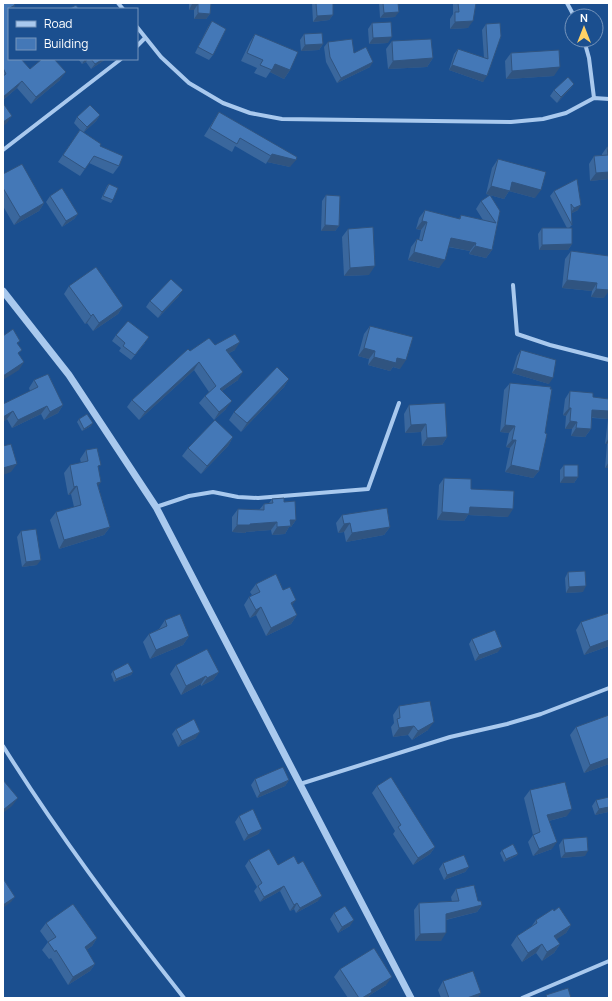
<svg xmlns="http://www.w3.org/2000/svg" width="612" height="1001" font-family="Manrope,sans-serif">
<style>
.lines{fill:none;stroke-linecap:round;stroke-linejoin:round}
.minor{stroke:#a9c9ee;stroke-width:4}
.tertiary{stroke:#a9c9ee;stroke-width:7}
.wall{fill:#3a679d}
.shaded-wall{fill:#305480}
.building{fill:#4478b7;stroke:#305480}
</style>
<rect width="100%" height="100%" fill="#1b4f8f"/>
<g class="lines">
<!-- minor -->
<g class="minor">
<polyline points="118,3 123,9"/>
<polyline points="567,3 574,16"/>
<polyline points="137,27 161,57 189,83 223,103 250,113 282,119 511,122 543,119 566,113 594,98 609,99"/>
<polyline points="584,40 589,58 594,98"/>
<polyline points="137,46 145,38"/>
<polyline points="3,150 121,59"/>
<polyline points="513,285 517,334 550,345 609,360"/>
<polyline points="156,507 189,496 213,492 238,497 258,498 368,489 399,403"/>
<path d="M 3,746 C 58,834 120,917 184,998"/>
<polyline points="300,784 450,737 507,724 541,714 609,688"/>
<polyline points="522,998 609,961"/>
</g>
<!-- tertiary -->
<polyline class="tertiary" points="3,291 69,375 156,507 411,998"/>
</g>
<!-- wall -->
<g class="wall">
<polygon points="3,3 15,5 13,9 9,9 9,59 30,69 60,80 31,104 17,88 3,100"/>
<polygon points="189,3 211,3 210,14 206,19 194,19 194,10 189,10"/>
<polygon points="312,3 333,3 333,15 329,20 313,22"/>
<polygon points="379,3 398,3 395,17 380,18"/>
<polygon points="453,3 476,3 468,28 450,29 450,19 453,14"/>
<polygon points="212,21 213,55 209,60 195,53 208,27"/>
<polygon points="372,23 388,43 369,44 368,29"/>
<polygon points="486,24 501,36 483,82 449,70 454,54 458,49 484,58 482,30"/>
<polygon points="255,34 290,70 284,79 270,72 266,78 254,73 257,68 241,61 250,42"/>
<polygon points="304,34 323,44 319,50 301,51 300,40"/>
<polygon points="392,41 433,58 427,67 388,69 386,49"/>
<polygon points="328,42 354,53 370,67 337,83 326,62 324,47"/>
<polygon points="511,53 554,76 506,79 505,61"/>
<polygon points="78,59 106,59 91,69 86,62 82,64"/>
<polygon points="574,84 570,89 557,103 550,96 554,90"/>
<polygon points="219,112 290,167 267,162 266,164 235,146 232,152 204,136"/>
<polygon points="100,115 96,121 83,133 100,146 119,166 113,174 89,163 80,176 58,162 80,130 82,132 74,123 77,117"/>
<polygon points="607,147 609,147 609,179 590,181 589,164 594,156 602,155 602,154"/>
<polygon points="498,159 535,198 509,191 504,199 486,194 492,168"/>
<polygon points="3,174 44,203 39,211 14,225 3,206"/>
<polygon points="577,179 578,210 572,213 572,225 569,228 572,244 568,250 539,250 538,234 542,228 567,228 550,196 554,191"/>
<polygon points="109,184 113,200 111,203 101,199 107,186"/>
<polygon points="326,195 339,226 335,231 321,231 322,201"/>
<polygon points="50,196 78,214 74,219 62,227 46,202"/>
<polygon points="481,201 500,211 492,250 486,258 469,254 470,251 448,247 439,268 408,260 411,247 417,239 419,240 421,230 416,229 419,218 425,210 459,219 461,215 483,220 476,209"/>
<polygon points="348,229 369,275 344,276 342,237"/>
<polygon points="571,251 609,256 604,298 591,297 592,291 562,288 565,259"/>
<polygon points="69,286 123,306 118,314 93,331 87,323 85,324 64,294"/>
<polygon points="179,296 158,318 146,307 150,301"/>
<polygon points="370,326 400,369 393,367 390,371 368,365 369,359 358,356 364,334"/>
<polygon points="116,335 145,343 131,360 119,351 121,348 112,341"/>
<polygon points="235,350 229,353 238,380 222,391 226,409 214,420 199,403 205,396 209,392 194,370 139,420 127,407 132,400 190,351"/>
<polygon points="521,350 549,384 512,373 517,356"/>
<polygon points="289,379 284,387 241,432 229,420 234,412"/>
<polygon points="34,380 63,405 58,413 44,420 41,414 12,428 7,419 3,422 30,391 29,388"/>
<polygon points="510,383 550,389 539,471 533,478 505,472 510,448 506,447 509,433 500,432 504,390"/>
<polygon points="570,391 593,397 609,399 609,468 605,468 607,444 605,444 608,419 592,418 591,429 585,437 571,436 572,429 565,429 566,416 563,415 565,399"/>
<polygon points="409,405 447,437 442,445 422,446 421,432 405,433 404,414"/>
<polygon points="79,419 91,426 82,431 77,422"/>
<polygon points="233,437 228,446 201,474 182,456 188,448"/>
<polygon points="86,450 99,469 98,486 110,527 104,535 59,549 50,520 56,512 74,507 71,494 68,495 64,473 70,465 81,463 80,459"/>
<polygon points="564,465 578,477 574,483 560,483 560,470"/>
<polygon points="444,478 471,489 508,517 468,515 464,521 437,520 439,485"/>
<polygon points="272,499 284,502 296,520 291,527 289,527 285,534 272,535 271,530 246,532 245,533 232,532 232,517 238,509 259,510 264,504 269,503"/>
<polygon points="342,515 390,527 384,535 346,542 344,532 338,533 336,523"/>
<polygon points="21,531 37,565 22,567 17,537"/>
<polygon points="568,572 583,592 566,593 565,578"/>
<polygon points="256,584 283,590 297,615 291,624 266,636 256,615 250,618 244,605 249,597 252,595 250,592"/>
<polygon points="609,613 609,646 584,655 576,630 581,622"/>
<polygon points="165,620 189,636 183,645 150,659 143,642 149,634 159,629"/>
<polygon points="472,639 498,652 475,661 469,644"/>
<polygon points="176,665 219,672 213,680 201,686 201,684 181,695 170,674"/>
<polygon points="113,671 133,672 131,675 114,682 111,674"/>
<polygon points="399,706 428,730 412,740 408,735 393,737 391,727 394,723 393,715"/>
<polygon points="576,727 609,764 584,773 570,735"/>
<polygon points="176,729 196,738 178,747 172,734"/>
<polygon points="255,779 289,780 285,786 257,798 251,785"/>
<polygon points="377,786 435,847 430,854 413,865 393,834 395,831 372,793"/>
<polygon points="530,790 567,816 549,821 552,849 533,856 528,842 533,835 524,798"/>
<polygon points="596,800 608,812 595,815 592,806"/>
<polygon points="239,816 262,829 258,834 244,841 235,822"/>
<polygon points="563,839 585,856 561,858 559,845"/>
<polygon points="502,850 518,854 516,856 504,862 500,853"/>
<polygon points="249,860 278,865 318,901 296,913 294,909 290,911 280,891 260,902 254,891 257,887 245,866"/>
<polygon points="443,863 469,867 465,872 444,880 439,869"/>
<polygon points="456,889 478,901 482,905 477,912 446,920 441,941 415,941 414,910 419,903 452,902 451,897"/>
<polygon points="554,911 571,925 566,933 556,939 560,944 554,953 542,961 536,953 522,962 511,945 517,936 531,927 536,920"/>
<polygon points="334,913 350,926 338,933 330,919"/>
<polygon points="46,923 97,938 92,946 86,950 95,964 90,971 68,985 51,958 49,959 42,950 48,942 40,931"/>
<polygon points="340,969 386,985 370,995 368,998 348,998 334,977"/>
<polygon points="443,981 478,998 441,998 438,990"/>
</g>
<!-- shaded-wall -->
<g class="shaded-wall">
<polygon points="192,4 198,4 194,10 189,10"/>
<polygon points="15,5 13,9 9,9 9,13 8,9"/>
<polygon points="399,12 395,17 380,18 384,13"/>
<polygon points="198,13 210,14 206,19 194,19"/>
<polygon points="333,15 329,20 313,22 317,16"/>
<polygon points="473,21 468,28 450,29 455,22"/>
<polygon points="392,37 388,43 369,44 373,38"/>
<polygon points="323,44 319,50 301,51 305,45"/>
<polygon points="433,58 427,67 388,69 393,61"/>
<polygon points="85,59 88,59 86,62 82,64"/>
<polygon points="103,59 106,59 91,69 95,64"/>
<polygon points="373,62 370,67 337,83 341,78"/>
<polygon points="275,64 290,70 284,79 270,72"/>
<polygon points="452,65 487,76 483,82 449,70"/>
<polygon points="560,67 554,76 506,79 512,71"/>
<polygon points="66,72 60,80 31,104 36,97"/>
<polygon points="22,81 17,88 3,100 3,97"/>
<polygon points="574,84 570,89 557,103 561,97"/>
<polygon points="100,115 96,121 83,133 87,127"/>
<polygon points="12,116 6,124 3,126 3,122"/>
<polygon points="272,154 296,160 290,167 267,162"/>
<polygon points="609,172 609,179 590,181 596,173"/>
<polygon points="512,182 541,190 535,198 509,191 504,199 486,194 491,186"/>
<polygon points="44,203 39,211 14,225 20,217"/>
<polygon points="581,205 578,210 570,214 574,208"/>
<polygon points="78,214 74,219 62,227 66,221"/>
<polygon points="422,221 427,222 421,230 416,229"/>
<polygon points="325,225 339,226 335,231 321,231"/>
<polygon points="451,238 476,243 470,251 445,246"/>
<polygon points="572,244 568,250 539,250 542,245"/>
<polygon points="475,246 492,250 486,258 469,254"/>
<polygon points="414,252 445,260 439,268 408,260"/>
<polygon points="375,266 369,275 344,276 350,268"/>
<polygon points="567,280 597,283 592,291 562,288"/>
<polygon points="596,289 609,290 609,291 604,298 591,297"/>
<polygon points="183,290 179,296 158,318 162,312"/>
<polygon points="123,306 118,314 93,331 99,323"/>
<polygon points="93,314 87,323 85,324 91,316"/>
<polygon points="240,342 235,350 221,357 226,350"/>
<polygon points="364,348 375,351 369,359 358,356"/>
<polygon points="374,357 397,358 406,360 400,369 393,367 390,371 368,365"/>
<polygon points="24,362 19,370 3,380 3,376"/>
<polygon points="199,362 194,370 139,420 145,412"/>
<polygon points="516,368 553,378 549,384 512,373"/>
<polygon points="243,372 238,380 215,396 220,389"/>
<polygon points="289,379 284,387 241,432 247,423"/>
<polygon points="232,401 226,409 214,420 219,412"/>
<polygon points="63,405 58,413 44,420 50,412"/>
<polygon points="47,406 41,414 12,428 18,420"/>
<polygon points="569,408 571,408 566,416 563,415"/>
<polygon points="592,410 609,411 609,417 608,419 587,417"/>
<polygon points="13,411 7,419 3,422 3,417"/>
<polygon points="570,421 577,422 572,429 565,429"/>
<polygon points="93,423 91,426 82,431 84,429"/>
<polygon points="426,424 421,432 405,433 411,425"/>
<polygon points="505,425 515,426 509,433 500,432"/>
<polygon points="576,428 591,429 585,437 571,436"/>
<polygon points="233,437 228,446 201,474 207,466"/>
<polygon points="447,437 442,445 422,446 427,438"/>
<polygon points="609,438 609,442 607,444 605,444"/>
<polygon points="512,440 516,440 510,448 506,447"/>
<polygon points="609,462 609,468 605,468"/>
<polygon points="17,464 11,472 3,475 3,468"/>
<polygon points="511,465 539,471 533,478 505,472"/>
<polygon points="564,477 578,477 574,483 560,483"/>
<polygon points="101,482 95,490 97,483"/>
<polygon points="77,486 71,494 68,495 74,487"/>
<polygon points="470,507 513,509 508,517 468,515 464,521 437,520 442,512"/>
<polygon points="290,520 296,520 291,527 289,527 285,534 272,535 277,527"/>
<polygon points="277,522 271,530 246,532 245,533 232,532 237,525"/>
<polygon points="350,523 344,532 338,533 344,524"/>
<polygon points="110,527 104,535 59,549 64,540"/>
<polygon points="390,527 384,535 346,542 352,533"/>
<polygon points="41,560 37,565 22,567 26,562"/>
<polygon points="586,586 583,592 566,593 569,587"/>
<polygon points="296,600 290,608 291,603"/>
<polygon points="261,607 256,615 250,618 256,610"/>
<polygon points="297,615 291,624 266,636 271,628"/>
<polygon points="189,636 183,645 150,659 156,650"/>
<polygon points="609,640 609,646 584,655 590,647"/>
<polygon points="502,647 498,652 475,661 479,655"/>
<polygon points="133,672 131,675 114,682 116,679"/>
<polygon points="219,672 213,680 201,686 207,678"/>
<polygon points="206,676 201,684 181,695 186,686"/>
<polygon points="434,722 428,730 412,740 418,731"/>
<polygon points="414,726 408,735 393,737 399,728"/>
<polygon points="200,732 196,738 178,747 182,741"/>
<polygon points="609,758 609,764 584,773 590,765"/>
<polygon points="289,780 285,786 257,798 260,793"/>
<polygon points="18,798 12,806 3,813 3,810"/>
<polygon points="609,807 609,811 608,812 595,815 599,809"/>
<polygon points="572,809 567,816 541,823 547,815"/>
<polygon points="262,829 258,834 244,841 248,835"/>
<polygon points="557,842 552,849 533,856 539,849"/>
<polygon points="435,847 430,854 413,865 418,858"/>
<polygon points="588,851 585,856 561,858 565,853"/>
<polygon points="518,854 516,856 504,862 506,859"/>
<polygon points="469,867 465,872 444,880 447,875"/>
<polygon points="284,886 280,891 260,902 264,897"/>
<polygon points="322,896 318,901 296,913 300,908"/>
<polygon points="15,897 11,902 3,908 3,905"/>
<polygon points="297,903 294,909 290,911 294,905"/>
<polygon points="482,905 477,912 441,921 446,914"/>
<polygon points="354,920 350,926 338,933 342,927"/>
<polygon points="571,925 566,933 548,945 554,936"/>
<polygon points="446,933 441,941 415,941 420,934"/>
<polygon points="97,938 92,946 79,955 85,947"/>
<polygon points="542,944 536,953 522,962 528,953"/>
<polygon points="560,944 554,953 542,961 547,952"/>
<polygon points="95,964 90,971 68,985 73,977"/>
<polygon points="392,977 386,985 370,995 368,998 362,998 371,990"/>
<polygon points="481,993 478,998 467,998"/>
</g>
<!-- building -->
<g class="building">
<polygon points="3,3 14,3 15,5 8,9 9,11 9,59 21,59 30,69 42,59 54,59 66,72 36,97 22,81 3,97 3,76 6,74 3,68"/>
<polygon points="193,3 211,3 210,14 198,13 198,4 192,4"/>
<polygon points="316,3 333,3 333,15 317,16"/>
<polygon points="383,3 398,3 399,12 384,13"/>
<polygon points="458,3 476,3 473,21 455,22 455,12 459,12"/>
<polygon points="76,5 79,9 69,9"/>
<polygon points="212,21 226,29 213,55 198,47"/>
<polygon points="391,22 392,37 373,38 372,23"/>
<polygon points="500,23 501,36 487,76 452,65 458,49 488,59 486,24"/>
<polygon points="322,33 323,44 305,45 304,34"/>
<polygon points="255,34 298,52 290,70 275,64 272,70 260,65 263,60 247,53"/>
<polygon points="352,39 354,53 366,47 373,62 341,78 330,57 328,42"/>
<polygon points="431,39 433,58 393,61 392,41"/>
<polygon points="559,50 560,67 512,71 511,53"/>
<polygon points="91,59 103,59 95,64"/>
<polygon points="568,77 574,84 561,97 554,90"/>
<polygon points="3,103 12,116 3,122"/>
<polygon points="90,105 100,115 87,127 77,117"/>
<polygon points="219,112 297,157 296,160 272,154 271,156 240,138 237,144 210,128"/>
<polygon points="80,130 101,144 100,146 123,156 119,166 94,156 85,169 63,155"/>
<polygon points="607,147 609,147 609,172 596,173 594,156 608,155"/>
<polygon points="498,159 546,172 541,190 512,182 510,191 491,186"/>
<polygon points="22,164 44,203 20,217 3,188 3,174"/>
<polygon points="577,179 581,205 574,208 571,204 572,225 554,191"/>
<polygon points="109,184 118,188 113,200 103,196"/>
<polygon points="62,188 78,214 66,221 50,196"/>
<polygon points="326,195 340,196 339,226 325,225"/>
<polygon points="490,195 500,211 492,250 475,246 476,243 451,238 445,260 414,252 417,239 422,241 427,222 422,221 425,210 460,219 461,215 496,223 481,201"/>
<polygon points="373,227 375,266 350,268 348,229"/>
<polygon points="542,228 572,228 572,244 542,245"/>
<polygon points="571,251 609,256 609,290 596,289 597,283 567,280"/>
<polygon points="96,267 123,306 99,323 93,314 91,316 69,286"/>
<polygon points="171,279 183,290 162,312 150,301"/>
<polygon points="128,321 149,337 135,355 123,346 125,343 116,335"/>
<polygon points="370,326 413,337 406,360 397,358 396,363 374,357 375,351 364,348"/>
<polygon points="13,329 20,341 17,343 22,350 18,353 24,362 3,376 3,336"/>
<polygon points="235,334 240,342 226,350 243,372 220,389 232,401 219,412 205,396 216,386 199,362 145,412 132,400 188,349 190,351 209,338 215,345"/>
<polygon points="521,350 556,360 553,378 516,368"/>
<polygon points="277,367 289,379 247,423 234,412"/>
<polygon points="48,374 63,405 50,412 47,406 18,420 13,411 3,417 3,404 38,387 34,380"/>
<polygon points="510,383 551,387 550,389 552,389 545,433 547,434 539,471 511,465 516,440 512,440 515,426 505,425"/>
<polygon points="570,391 593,393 593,397 609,399 609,411 592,410 591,429 576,428 577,422 570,421 571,408 569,408"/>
<polygon points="445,403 447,437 427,438 426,424 411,425 409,405"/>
<polygon points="87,414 93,423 84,429 79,419"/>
<polygon points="215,420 233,437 207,466 188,448"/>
<polygon points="11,444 17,464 3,468 3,446"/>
<polygon points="97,448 101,465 98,466 101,482 97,483 110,527 64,540 56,512 81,505 77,486 74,487 70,465 88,461 86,450"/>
<rect x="564" y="465" width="14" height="12"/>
<polygon points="444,478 471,479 471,489 514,491 513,509 470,507 469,514 442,512"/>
<polygon points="284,498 284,502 295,501 296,520 290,520 291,526 277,527 277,522 250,524 250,525 237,525 238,509 264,510 264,504 273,503 272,499"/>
<polygon points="387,508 390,527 352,533 350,523 344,524 342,515"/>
<polygon points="36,529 41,560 26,562 21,531"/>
<polygon points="585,571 586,586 569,587 568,572"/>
<polygon points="276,574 283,590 290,587 296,600 291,603 297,615 271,628 261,607 256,610 249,597 260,592 256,584"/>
<polygon points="609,613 609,640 590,647 581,622"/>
<polygon points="180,614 189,636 156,650 149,634 167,626 165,620"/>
<polygon points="495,630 502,647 479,655 472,639"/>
<polygon points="207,649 219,672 207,678 206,676 186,686 176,665"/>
<polygon points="128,663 133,672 116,679 113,671"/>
<polygon points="430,701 434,722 418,731 414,726 399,728 397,719 400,718 399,706"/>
<polygon points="609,715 609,758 590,765 576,727"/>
<polygon points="194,719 200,732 182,741 176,729"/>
<polygon points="283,767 289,780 260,793 255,779"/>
<polygon points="391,777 435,847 418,858 398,827 401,825 377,786"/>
<polygon points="3,780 18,798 3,810"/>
<polygon points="565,782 572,809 547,815 557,842 539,849 533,835 540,832 530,790"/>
<polygon points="609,797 609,807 599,809 596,800"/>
<polygon points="253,809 262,829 248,835 239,816"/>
<polygon points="587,837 588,851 565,853 563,839"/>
<polygon points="513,844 518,854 506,859 502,850"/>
<polygon points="269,849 278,865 294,856 298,864 303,861 322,896 300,908 297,903 294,905 284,886 264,897 258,886 262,883 249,860"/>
<polygon points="464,855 469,867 447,875 443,863"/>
<polygon points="4,880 15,897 3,905 3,881"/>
<polygon points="474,885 478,901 481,901 482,905 446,914 446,933 420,934 419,903 459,901 456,889"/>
<polygon points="73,904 97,938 85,947 95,964 73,977 56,950 55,952 48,942 56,937 46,923"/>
<polygon points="345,906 354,920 342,927 334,913"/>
<polygon points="559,907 571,925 554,936 560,944 547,952 542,944 528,953 517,936 537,923 536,920 553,909 554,911"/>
<polygon points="374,948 392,977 371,990 372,992 362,998 359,998 340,969"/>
<polygon points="473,971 481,993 467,998 449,998 443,981"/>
<polygon points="568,988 571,998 547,998 546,995"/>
</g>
<!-- border -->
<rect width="612" height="1001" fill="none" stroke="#ffffff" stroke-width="8"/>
<!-- legend -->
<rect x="8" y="8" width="130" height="52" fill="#1b4f8f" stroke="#7695bc"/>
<rect x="16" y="21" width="20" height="6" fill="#a9c9ee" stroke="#7695bc"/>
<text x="44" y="28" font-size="12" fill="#ffffff">Road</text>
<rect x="16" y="38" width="20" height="12" fill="#4478b7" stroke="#7695bc"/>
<text x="44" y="48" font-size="12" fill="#ffffff">Building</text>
<!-- north arrow -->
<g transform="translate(584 28)"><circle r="19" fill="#1b4f8f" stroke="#7695bc"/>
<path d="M0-3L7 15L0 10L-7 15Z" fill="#ffd166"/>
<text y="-6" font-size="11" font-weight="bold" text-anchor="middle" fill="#ffffff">N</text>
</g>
</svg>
